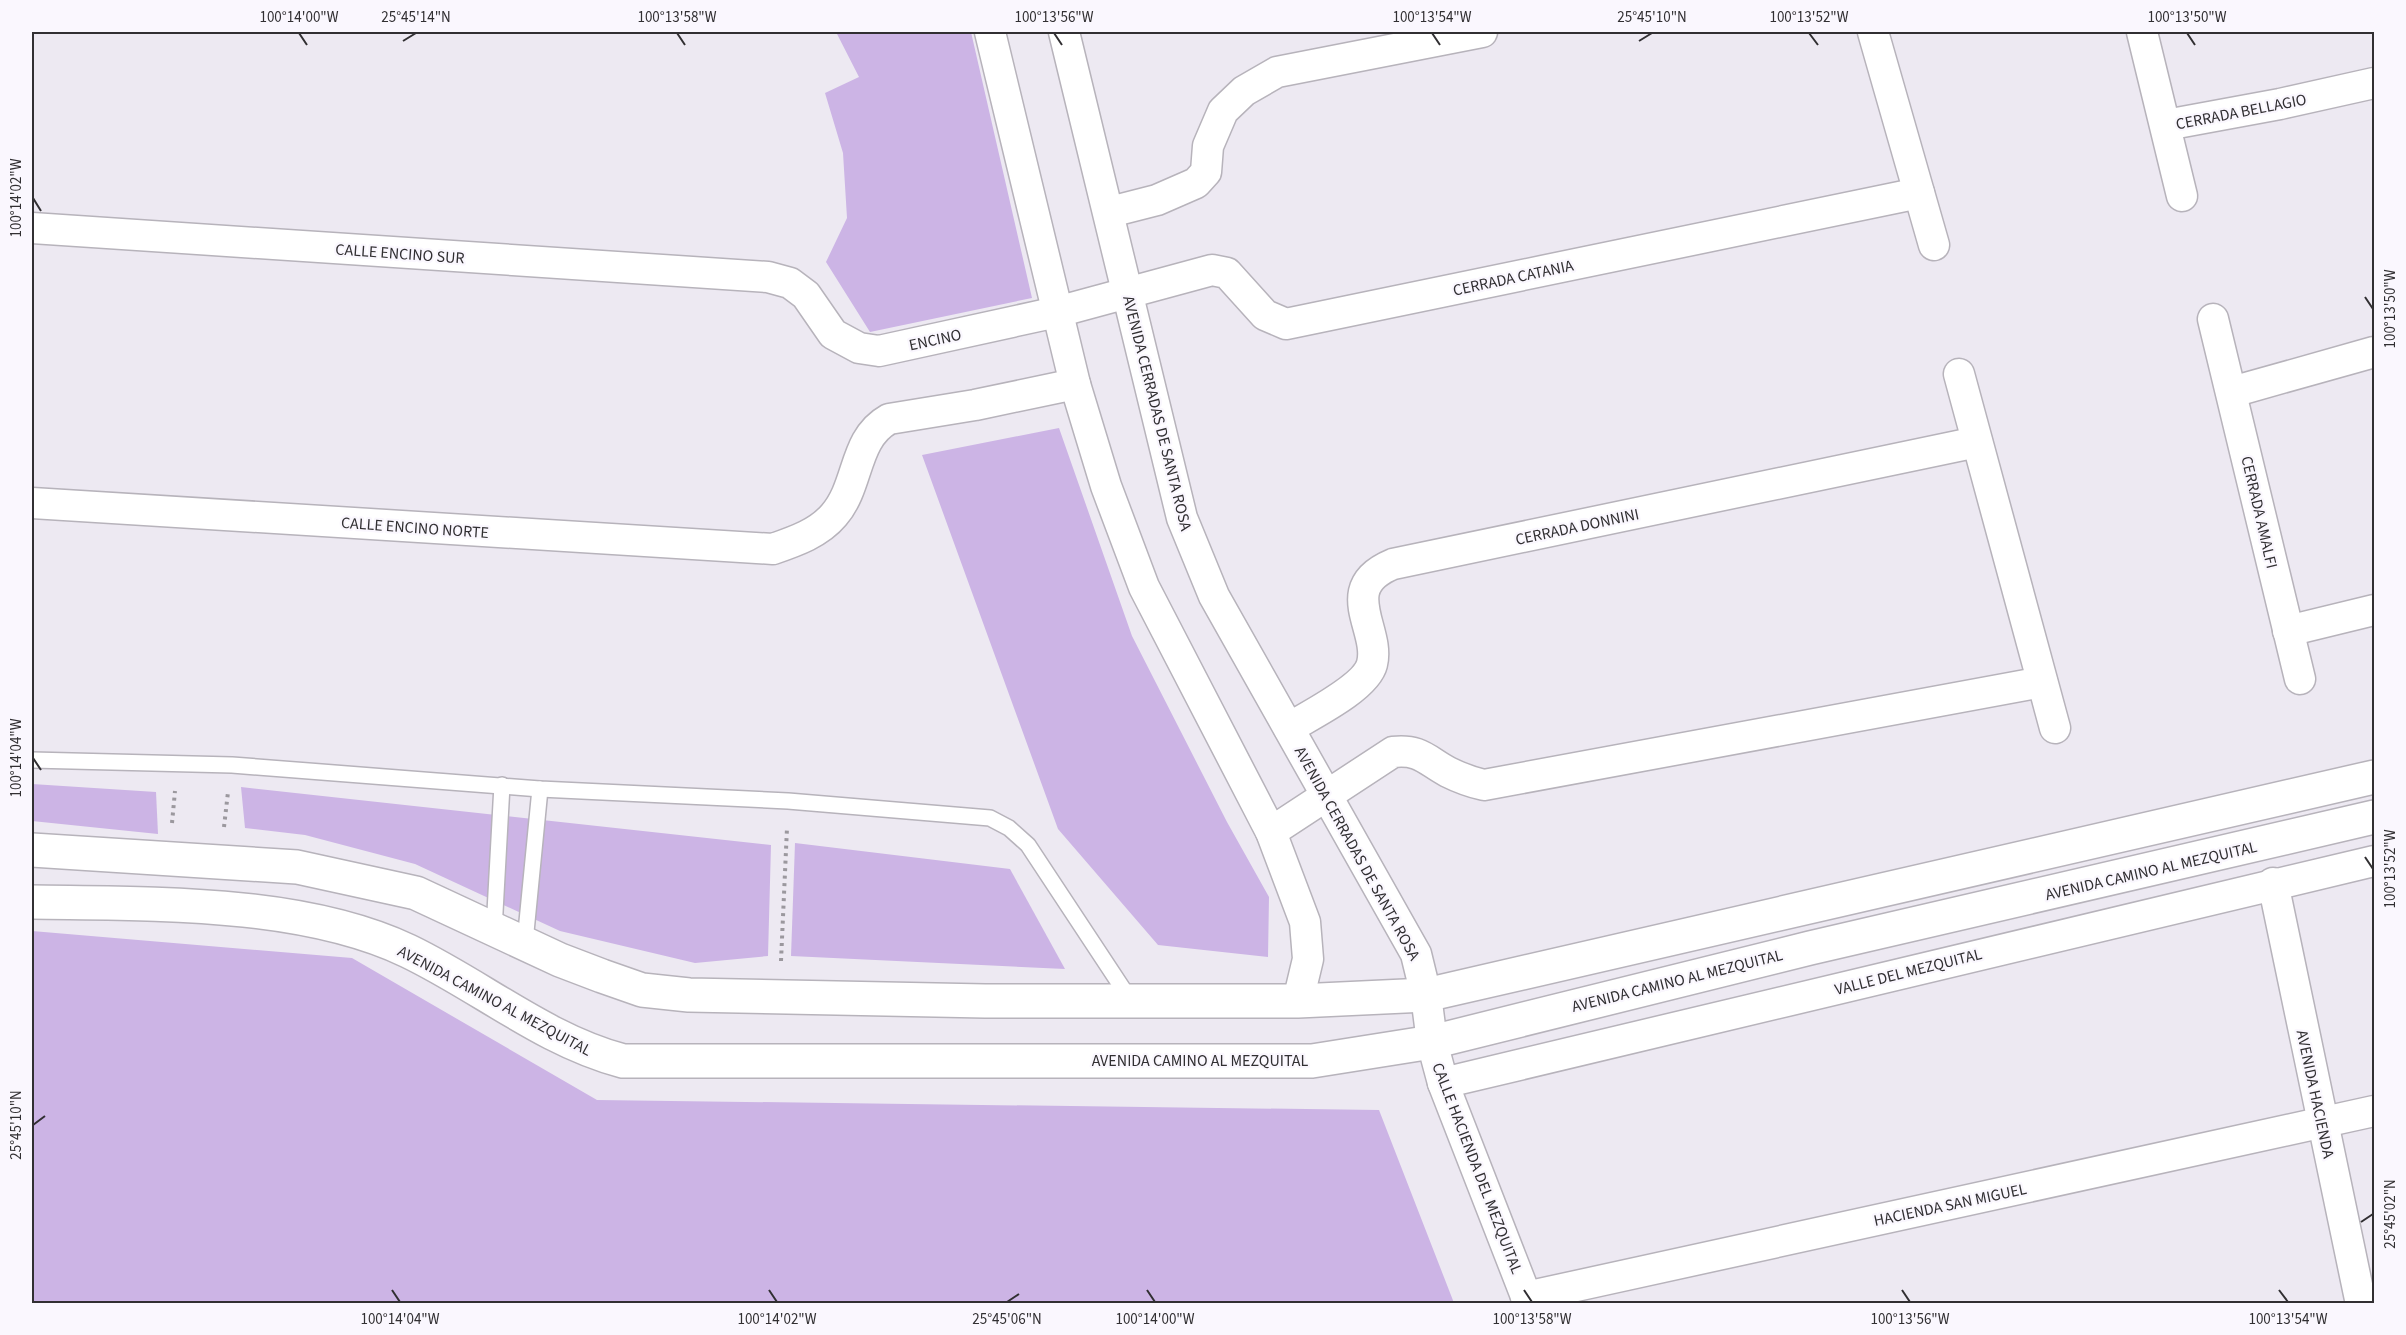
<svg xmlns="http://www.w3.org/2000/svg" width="2406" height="1335" font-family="'Source Sans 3',sans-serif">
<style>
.green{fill:#ccb4e5}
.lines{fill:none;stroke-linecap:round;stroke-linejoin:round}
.lane-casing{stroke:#b7b3bb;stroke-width:18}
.street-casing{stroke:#b7b3bb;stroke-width:33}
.secondary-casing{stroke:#b7b3bb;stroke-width:36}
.path{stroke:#9b989e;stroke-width:4;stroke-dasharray:3 4.5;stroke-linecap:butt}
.lane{stroke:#fff;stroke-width:15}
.street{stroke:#fff;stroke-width:30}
.secondary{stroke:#fff;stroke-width:33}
.ticks{fill:none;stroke:#312f32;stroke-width:2}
.labels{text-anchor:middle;stroke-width:4.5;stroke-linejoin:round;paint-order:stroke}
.street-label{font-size:16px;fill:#312f32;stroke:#faf7fe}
.neatline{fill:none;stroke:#312f32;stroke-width:2}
.ticks-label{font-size:15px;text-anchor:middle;fill:#312f32}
</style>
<rect width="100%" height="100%" fill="#ede9f2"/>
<!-- green -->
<g class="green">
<polygon points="836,32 971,32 1032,298 870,332 826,262 847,218 843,153 825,93 859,77"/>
<polygon points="1059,428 1132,636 1227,822 1269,897 1268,957 1158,945 1058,829 922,455"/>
<polygon points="32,784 156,792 158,834 32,821"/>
<polygon points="241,787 771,845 768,956 695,963 560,931 415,864 305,835 245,828"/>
<polygon points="795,843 1010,869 1065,969 791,956"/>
<polygon points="32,931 352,958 597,1100 1379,1110 1454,1303 32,1303"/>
</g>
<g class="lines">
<defs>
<g id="lane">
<polyline points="32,760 232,765 540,789 788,801 990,818 1009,828 1028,845 1131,1001"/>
<polyline points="494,930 502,785"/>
<polyline points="525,942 540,789"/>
</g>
<g id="street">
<polyline points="990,32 1075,384 1106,486 1144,587 1271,832 1305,922 1308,959 1298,1001"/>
<polyline points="1064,32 1182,518 1214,596 1416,954 1426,995 1432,1042 1443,1083 1529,1304"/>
<polyline points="1873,32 1934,245"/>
<polyline points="2142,32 2182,196"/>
<polyline points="2166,125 2280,104 2374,83"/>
<polyline points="1110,212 1157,200 1196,183 1206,172 1208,146 1223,111 1244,91 1277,72 1482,32"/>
<polyline points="32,228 768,277 790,283 806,295 833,334 859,348 879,351 1057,312 1212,270 1227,273 1265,315 1286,324 1919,193"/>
<polyline points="2213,319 2300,679"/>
<polyline points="1959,374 2055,728"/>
<polyline points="2232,392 2374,352"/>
<path d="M 32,503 L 773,549 C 796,541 819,533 834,515 C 860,485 853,439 889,419 L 975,405 L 1075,384"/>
<polyline points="2288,631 2374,610"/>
<path d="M 1289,728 C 1310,715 1366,688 1372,664 C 1381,629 1335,588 1393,564 L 1977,442"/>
<path d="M 1271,832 L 1393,752 C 1420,749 1426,760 1448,772 C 1460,778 1471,782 1484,785 L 2042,682"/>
<polyline points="2273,883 2361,1304"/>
<polyline points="1443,1083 2374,861"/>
<polyline points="1526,1297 2374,1111"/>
</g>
<g id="secondary">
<polyline points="32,850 297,867 416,893 560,960 602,976 642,990 689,995 985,1001 1298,1001 1426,995 2374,777"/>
<path d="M 32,902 C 149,904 301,900 408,951 C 481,986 544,1040 623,1061 L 1312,1061 L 1432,1042 L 1810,948 L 2374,817"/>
</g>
</defs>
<!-- lane casing -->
<use href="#lane" class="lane-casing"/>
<!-- street casing -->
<use href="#street" class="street-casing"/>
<!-- secondary casing -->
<use href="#secondary" class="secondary-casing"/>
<!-- path -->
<g class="path">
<polyline points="172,823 175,791"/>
<polyline points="224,827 228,792"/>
<polyline points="781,961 787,828"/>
</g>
<!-- lane -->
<use href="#lane" class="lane"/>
<!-- street -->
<use href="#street" class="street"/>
<!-- secondary -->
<use href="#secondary" class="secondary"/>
</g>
<!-- ticks -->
<path class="ticks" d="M 299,33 L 307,45M 677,33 L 685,45M 1054,33 L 1062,45M 1432,33 L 1440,45M 1809,33 L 1818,45M 2187,33 L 2195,45M 403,41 L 416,33M 1639,41 L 1652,33M 33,198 L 41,211M 2365,297 L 2373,309M 33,758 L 41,770M 2365,857 L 2373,869M 33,1125 L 45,1116M 2361,1222 L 2373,1214M 392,1290 L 400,1302M 769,1290 L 777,1302M 1147,1290 L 1155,1302M 1524,1290 L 1532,1302M 1902,1290 L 1910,1302M 2279,1290 L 2288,1302M 1007,1302 L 1019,1294"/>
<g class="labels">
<!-- street labels -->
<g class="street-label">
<text transform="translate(2241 111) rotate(-11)" y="6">CERRADA BELLAGIO</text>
<text transform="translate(400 253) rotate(4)" y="6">CALLE ENCINO SUR</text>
<text transform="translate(1513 277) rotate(-12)" y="6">CERRADA CATANIA</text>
<text transform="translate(935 339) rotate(-12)" y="6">ENCINO</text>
<text transform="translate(1158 413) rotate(76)" y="6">AVENIDA CERRADAS DE SANTA ROSA</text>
<text transform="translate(2260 512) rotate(77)" y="6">CERRADA AMALFI</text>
<text transform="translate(1577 526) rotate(-12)" y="6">CERRADA DONNINI</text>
<text transform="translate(415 527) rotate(4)" y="6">CALLE ENCINO NORTE</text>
<text transform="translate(1358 853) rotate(61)" y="6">AVENIDA CERRADAS DE SANTA ROSA</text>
<text transform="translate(2151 870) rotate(-13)" y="6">AVENIDA CAMINO AL MEZQUITAL</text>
<text transform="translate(1908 971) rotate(-14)" y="6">VALLE DEL MEZQUITAL</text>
<text transform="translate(1677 980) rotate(-14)" y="6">AVENIDA CAMINO AL MEZQUITAL</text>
<text transform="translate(495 1000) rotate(28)" y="6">AVENIDA CAMINO AL MEZQUITAL</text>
<text x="1200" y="1066">AVENIDA CAMINO AL MEZQUITAL</text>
<text transform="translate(2316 1094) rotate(78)" y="6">AVENIDA HACIENDA</text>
<text transform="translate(1478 1168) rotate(69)" y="6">CALLE HACIENDA DEL MEZQUITAL</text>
<text transform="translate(1950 1204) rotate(-12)" y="6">HACIENDA SAN MIGUEL</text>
</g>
</g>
<!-- border -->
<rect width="2406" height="1335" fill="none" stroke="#faf7fe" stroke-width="66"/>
<rect x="33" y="33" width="2340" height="1269" class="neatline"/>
<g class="ticks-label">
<text x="299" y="22">100°14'00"W</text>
<text x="416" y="22">25°45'14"N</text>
<text x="677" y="22">100°13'58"W</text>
<text x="1054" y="22">100°13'56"W</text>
<text x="1432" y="22">100°13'54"W</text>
<text x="1652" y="22">25°45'10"N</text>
<text x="1809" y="22">100°13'52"W</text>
<text x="2187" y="22">100°13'50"W</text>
<text transform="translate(16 198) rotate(-90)" y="5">100°14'02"W</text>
<text transform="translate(2390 309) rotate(-90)" y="5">100°13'50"W</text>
<text transform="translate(16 758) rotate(-90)" y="5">100°14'04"W</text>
<text transform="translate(2390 869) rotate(-90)" y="5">100°13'52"W</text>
<text transform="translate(16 1125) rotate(-90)" y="5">25°45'10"N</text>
<text transform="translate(2390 1214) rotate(-90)" y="5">25°45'02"N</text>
<text x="400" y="1324">100°14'04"W</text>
<text x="777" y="1324">100°14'02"W</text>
<text x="1007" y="1324">25°45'06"N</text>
<text x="1155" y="1324">100°14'00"W</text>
<text x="1532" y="1324">100°13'58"W</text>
<text x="1910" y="1324">100°13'56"W</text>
<text x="2288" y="1324">100°13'54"W</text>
</g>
</svg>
